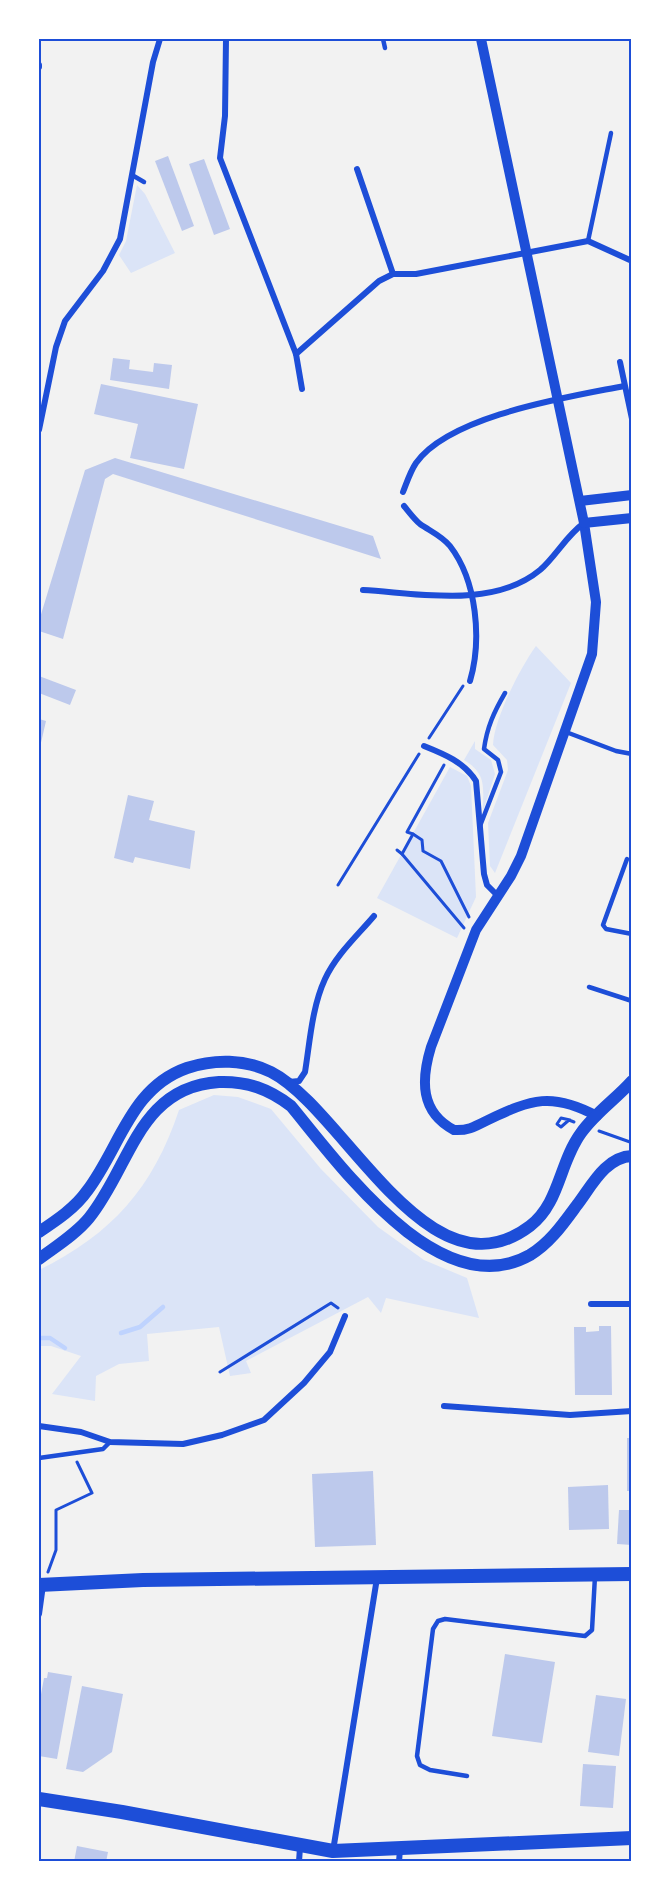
<svg xmlns="http://www.w3.org/2000/svg" width="671" height="1901" font-family="Arial,sans-serif">
<style>
.green{fill:#dbe4f7}
.lines{fill:none;stroke-linecap:round;stroke-linejoin:round}
.stream{stroke:#bfd3fe;stroke-width:4.5}
.building{fill:#bdc9ec}
.path{stroke:#1d4ed8;stroke-width:3}
.service{stroke:#1d4ed8;stroke-width:4.5}
.minor{stroke:#1d4ed8;stroke-width:6}
.tertiary{stroke:#1d4ed8;stroke-width:10}
.secondary{stroke:#1d4ed8;stroke-width:12}
.primary{stroke:#1d4ed8;stroke-width:14}
.neatline{fill:none;stroke:#1d4ed8;stroke-width:2}
</style>
<rect width="100%" height="100%" fill="#f2f2f2"/>
<!-- green -->
<g class="green">
<polygon points="137,185 145,194 175,253 131,273 119,255 126,241"/>
<path d="M 536,646 L 571,683 L 495,873 L 490,866 L 488,823 L 508,770 L 507,760 L 493,745 C 494,719 520,668 536,646 Z"/>
<path d="M 475,741 L 475,749 L 491,760 L 495,774 L 483,811 C 483,787 487,774 464,760 Z"/>
<polygon points="450,767 467,776 471,786 476,897 457,938 377,898"/>
<path d="M 214,1095 L 238,1097 L 271,1109 L 321,1169 L 378,1227 L 424,1260 L 467,1278 L 479,1318 L 386,1298 L 381,1313 L 368,1297 L 246,1361 L 251,1373 L 230,1376 L 219,1327 L 147,1334 L 149,1361 L 119,1364 L 96,1376 L 95,1401 L 52,1394 L 81,1356 L 51,1346 L 39,1346 L 39,1270 C 112,1234 153,1188 179,1110 Z"/>
</g>
<g class="lines">
<!-- stream -->
<g class="stream">
<polyline points="121,1333 140,1327 163,1307"/>
<polyline points="39,1338 50,1338 65,1348"/>
</g>
</g>
<!-- building -->
<g class="building">
<polygon points="168,156 194,226 182,231 155,161"/>
<polygon points="204,159 230,229 214,235 189,164"/>
<polygon points="113,358 130,360 129,369 153,372 154,363 172,365 169,389 110,380"/>
<polygon points="101,384 198,404 184,469 130,458 138,424 94,414"/>
<polygon points="115,458 373,536 381,559 113,474 105,479 63,639 39,631 39,621 85,470"/>
<polygon points="39,676 76,690 70,705 39,693"/>
<polygon points="39,719 46,721 40,747 39,747"/>
<polygon points="128,795 154,801 149,820 195,831 190,869 135,857 133,863 114,858"/>
<polygon points="599,1326 611,1326 612,1395 575,1395 574,1327 586,1327 586,1332 599,1331"/>
<rect x="627" y="1438" width="5" height="53"/>
<polygon points="373,1471 376,1545 315,1547 312,1474"/>
<polygon points="608,1485 609,1529 569,1530 568,1487"/>
<polygon points="619,1510 632,1510 632,1545 617,1544"/>
<polygon points="505,1654 555,1662 542,1743 492,1736"/>
<polygon points="48,1672 72,1676 57,1759 39,1756 39,1705 44,1678 47,1678"/>
<polygon points="82,1686 123,1694 112,1752 83,1772 66,1769"/>
<polygon points="596,1695 626,1699 619,1756 588,1752"/>
<polygon points="583,1764 616,1766 613,1808 580,1806"/>
<polygon points="77,1846 108,1852 106,1862 74,1862"/>
</g>
<g class="lines">
<!-- path -->
<g class="path">
<polyline points="429,738 463,686"/>
<polyline points="413,834 422,840 423,851 441,861 469,917"/>
<polyline points="397,850 402,854 413,834 407,832 444,765"/>
<polyline points="402,854 464,928"/>
<polyline points="338,885 419,754"/>
<polyline points="570,1120 561,1118 557,1124 561,1127 569,1120 574,1122"/>
<polyline points="599,1131 630,1142"/>
<polyline points="220,1372 331,1303 338,1308"/>
<polyline points="48,1572 56,1550 56,1510 92,1493 77,1462"/>
</g>
<!-- service -->
<g class="service">
<polyline points="383,39 385,48"/>
<polyline points="132,175 144,182"/>
<polyline points="588,241 611,133"/>
<polyline points="566,732 616,751 632,754"/>
<path d="M 480,826 L 501,772 L 498,760 L 484,749 C 487,727 494,712 505,693"/>
<polyline points="627,859 603,925 606,929 632,934"/>
<polyline points="589,987 632,1001"/>
<polyline points="39,1458 103,1449 110,1442"/>
<polyline points="467,1776 430,1770 420,1765 417,1756 433,1629 438,1621 445,1619 585,1636 592,1630 595,1576"/>
</g>
<!-- minor -->
<g class="minor">
<polyline points="226,39 225,116 220,158 296,354 302,389"/>
<polyline points="39,65 39,67"/>
<polyline points="357,169 393,274"/>
<polyline points="296,354 379,281 393,274 416,274 588,241 632,261"/>
<polyline points="620,362 632,419"/>
<polyline points="39,430 56,347 65,321 103,271 120,239 153,62 160,39"/>
<path d="M 403,492 C 407,482 410,472 416,463 C 450,415 569,397 624,386"/>
<path d="M 404,506 C 409,512 414,519 420,524 C 430,531 442,536 450,546 C 477,581 482,640 470,681"/>
<path d="M 363,590 C 418,593 493,609 540,570 C 556,556 566,536 584,523"/>
<path d="M 424,746 C 444,754 464,762 476,781 L 484,874 L 487,885 L 497,895"/>
<path d="M 289,1082 L 299,1081 L 305,1072 C 310,1041 312,1007 325,979 C 336,955 357,936 374,916"/>
<polyline points="591,1304 632,1304"/>
<polyline points="444,1406 570,1415 632,1411"/>
<polyline points="39,1426 81,1432 110,1442 183,1444 222,1435 264,1420 304,1383 330,1352 345,1316"/>
<polyline points="39,1614 43,1585"/>
<polyline points="333,1851 377,1578"/>
<polyline points="299,1862 300,1847"/>
<polyline points="399,1862 400,1849"/>
</g>
<!-- tertiary -->
<g class="tertiary">
<path d="M 481,39 L 584,523 L 596,602 L 592,654 L 521,856 L 511,876 L 476,930 L 431,1047 C 421,1080 420,1112 454,1130 C 468,1131 476,1126 488,1120 C 532,1099 552,1092 597,1116"/>
<polyline points="580,501 632,495"/>
<polyline points="584,523 632,518"/>
</g>
<!-- secondary -->
<g class="secondary">
<path d="M 39,1232 C 57,1220 75,1208 87,1191 C 120,1148 130,1088 187,1068 C 214,1059 245,1059 271,1072 C 344,1109 429,1303 530,1226 C 560,1203 559,1163 581,1133 C 595,1113 616,1099 632,1081"/>
<path d="M 39,1259 C 55,1247 76,1234 89,1218 C 131,1166 138,1087 219,1082 C 247,1081 269,1089 291,1106 C 340,1165 440,1306 530,1255 C 550,1243 563,1224 577,1205 C 591,1187 605,1157 632,1156"/>
</g>
<!-- primary -->
<g class="primary">
<polyline points="39,1585 143,1580 632,1574"/>
<polyline points="39,1799 122,1812 333,1851 632,1838"/>
</g>
</g>
<!-- border -->
<rect width="671" height="1901" fill="none" stroke="#ffffff" stroke-width="81"/>
<rect x="40" y="40" width="590" height="1820" class="neatline"/>
</svg>
